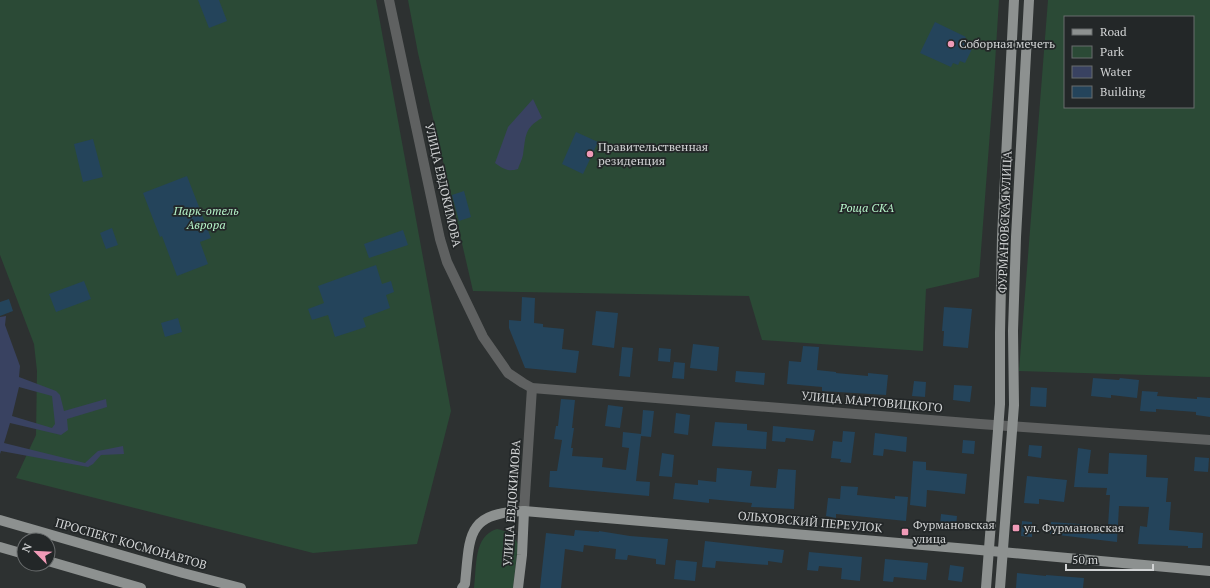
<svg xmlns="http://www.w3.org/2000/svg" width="1210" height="588" font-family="'PT Serif',serif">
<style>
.green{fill:#2b4a36;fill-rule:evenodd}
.water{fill:#394261;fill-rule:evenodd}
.building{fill:#24445b}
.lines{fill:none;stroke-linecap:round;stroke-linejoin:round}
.minor{stroke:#5f6161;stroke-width:10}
.major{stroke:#8d9190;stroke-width:10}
.poi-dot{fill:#f09ab7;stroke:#232728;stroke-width:1.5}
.labels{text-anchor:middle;stroke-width:3.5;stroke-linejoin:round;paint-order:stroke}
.poi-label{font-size:12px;fill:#d1d3d4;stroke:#232728;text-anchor:start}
.street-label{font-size:12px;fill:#d1d3d4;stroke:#232728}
.park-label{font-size:12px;font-style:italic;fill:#b5f3c8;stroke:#232728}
</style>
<rect width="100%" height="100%" fill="#2d3131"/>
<!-- green -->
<g class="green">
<polygon points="0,0 376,0 451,411 417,544 313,553 16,478 36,435 37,371 34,344 0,255"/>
<polygon points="408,0 999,0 994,79 979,277 926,289 923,351 762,340 749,296 473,291 418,53"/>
<path d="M 1048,0 L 1210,0 L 1210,377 L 1019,371 ZM 1065,17 L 1193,17 L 1193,107 L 1065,107 Z"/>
<path d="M 497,529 C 507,531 515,535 518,545 L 513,588 L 474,588 C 477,567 473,536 497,529 Z"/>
</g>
<!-- water -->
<g class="water">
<path d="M 533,99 L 542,118 C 524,128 526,136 523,155 C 522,160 519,165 518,169 C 508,172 503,169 495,163 L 508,127 Z"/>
<path d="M 6,316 L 5,325 L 20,366 L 19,377 L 56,391 L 60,395 L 64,411 L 106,399 L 107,407 L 67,419 L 68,430 L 61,435 L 10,423 L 4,443 L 85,463 L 98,451 L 123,446 L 124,454 L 101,455 L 93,464 L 88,467 L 1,451 L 0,454 L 0,317 ZM 19,387 L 52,396 L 55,424 L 52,428 L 12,416 Z"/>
</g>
<!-- building -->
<g class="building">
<polygon points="198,0 219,0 227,21 209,28"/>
<polygon points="935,22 966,37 964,40 969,43 967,47 972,49 965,63 960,61 958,65 953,63 951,67 920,53"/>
<polygon points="576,132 598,142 583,174 562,164"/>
<polygon points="93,139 103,177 83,182 74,144"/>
<polygon points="187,176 211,238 200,242 208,264 177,276 162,236 160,237 143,193"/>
<polygon points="464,191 471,217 459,221 452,195"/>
<polygon points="112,228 118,245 106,249 100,233"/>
<polygon points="403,230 408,245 369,258 364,244"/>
<polygon points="376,265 382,284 391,281 394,292 386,295 390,308 363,318 366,327 335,337 328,315 312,320 308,309 324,303 318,286"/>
<polygon points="84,281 91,299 56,312 49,294"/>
<polygon points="522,297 535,298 534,323 543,324 543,327 564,329 562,349 579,351 576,373 525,368 509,328 509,320 521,321"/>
<polygon points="9,299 13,311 0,316 0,302"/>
<polygon points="944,307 972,309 968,348 943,346 944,331 942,331"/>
<polygon points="596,311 618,313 614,348 592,345"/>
<polygon points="178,318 182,332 165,337 161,323"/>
<polygon points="693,344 719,347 717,371 690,368"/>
<polygon points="803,346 819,347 817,370 836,372 836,373 868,376 868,373 888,375 886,395 822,391 822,387 787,384 789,361 801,362"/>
<polygon points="622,347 633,348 630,377 619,376"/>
<polygon points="659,348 671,349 670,362 658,361"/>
<polygon points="674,362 685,363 684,379 672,378"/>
<polygon points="736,371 765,373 764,385 735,382"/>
<polygon points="1093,378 1119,380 1120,378 1139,380 1137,398 1111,395 1111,398 1091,396"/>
<polygon points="914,381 926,382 925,397 912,396"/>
<polygon points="954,385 972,386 970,402 953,400"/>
<polygon points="1031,387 1047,388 1046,407 1030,406"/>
<polygon points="1142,391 1158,392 1157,396 1197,399 1197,397 1210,398 1210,417 1196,415 1196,412 1156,409 1156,412 1140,411"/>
<polygon points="561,399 575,400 572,428 574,428 571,448 573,448 572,456 603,458 602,467 626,470 629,448 622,447 623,432 641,434 643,410 654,411 651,437 641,436 636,481 650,482 649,496 549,487 550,471 557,471 562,440 554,439 556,426 558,426"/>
<polygon points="608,405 623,407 620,428 605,426"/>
<polygon points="676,413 690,415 688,435 674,433"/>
<polygon points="715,422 747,424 747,430 767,432 766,449 712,446"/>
<polygon points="773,426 815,430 813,441 786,438 785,442 772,441"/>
<polygon points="843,431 855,432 851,463 840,462 841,459 831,458 833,441 842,442"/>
<polygon points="875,433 907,437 906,452 884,449 883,456 873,455"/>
<polygon points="963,440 975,441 974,454 962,453"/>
<polygon points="1029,445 1042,446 1041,458 1028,456"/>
<polygon points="1078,448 1091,450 1088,473 1108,474 1109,453 1147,455 1146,477 1168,478 1166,502 1171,502 1169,530 1203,533 1202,548 1188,548 1188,546 1138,544 1140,526 1147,527 1149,507 1119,506 1117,542 1050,534 1051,522 1108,526 1110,495 1106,495 1107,488 1074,487"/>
<polygon points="662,453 674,455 672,477 659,476"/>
<polygon points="1195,457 1209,458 1208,472 1194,471"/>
<polygon points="913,461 926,462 926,470 967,474 965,494 927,490 926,507 910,505"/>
<polygon points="717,468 752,471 750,486 776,488 778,469 796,470 794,509 751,507 752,503 709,499 709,503 673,499 675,483 698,485 698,480 716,482"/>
<polygon points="1027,476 1067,480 1064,502 1039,499 1039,504 1024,503"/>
<polygon points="841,486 858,487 857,495 895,499 895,496 908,497 906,521 836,514 836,518 826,516 828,498 840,499"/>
<polygon points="941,514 957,516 956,526 940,525"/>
<polygon points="1022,521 1032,522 1032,537 1021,536"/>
<polygon points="575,530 599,532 599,531 630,536 668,539 665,565 656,564 656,559 628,555 627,560 615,559 616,549 584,545 583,552 565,549 561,588 540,588 546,533 574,536"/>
<polygon points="705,541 784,550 782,563 768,561 768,565 716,561 715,568 702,567"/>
<polygon points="809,552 862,557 860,581 841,579 842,568 819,566 818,571 807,570"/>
<polygon points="885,559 928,563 926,580 894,577 893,582 883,581"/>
<polygon points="676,560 697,562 695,581 674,579"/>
<polygon points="950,565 964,567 962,582 948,580"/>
<polygon points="1017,573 1046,576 1046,575 1084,578 1083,588 1016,588"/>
</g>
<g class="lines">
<!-- minor -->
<g class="minor">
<polyline points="389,0 440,239 447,262 483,337 508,373 523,383 532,388 980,424 1210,440"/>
<polyline points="524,511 532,388"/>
</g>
<!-- major -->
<g class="major">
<polyline points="0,520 183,573 241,588"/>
<polyline points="0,547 24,554"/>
<polyline points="48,561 141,588"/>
<path d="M 462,588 L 465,584 C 470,535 466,513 524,511 L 969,549 L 1210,571"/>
<polyline points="518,588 522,555 524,511"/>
<polyline points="986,588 1000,404 1000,333 1002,237 1014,0"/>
<polyline points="1000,588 1014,405 1013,331 1016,237 1029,0"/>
</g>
</g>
<!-- markers -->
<g class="poi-dot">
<circle cx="951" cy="44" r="4"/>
<circle cx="590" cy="154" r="4"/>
<rect x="1012" y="524" width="8" height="8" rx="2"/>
<rect x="901" y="528" width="8" height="8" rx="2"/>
</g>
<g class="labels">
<!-- poi labels -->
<g class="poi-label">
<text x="959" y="48">Соборная мечеть</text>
<text x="598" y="151">Правительственная<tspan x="598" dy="14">резиденция</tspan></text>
<text x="913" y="529">Фурмановская<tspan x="913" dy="14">улица</tspan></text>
<text x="1024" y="532">ул. Фурмановская</text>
</g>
<!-- street labels -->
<g class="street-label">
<text transform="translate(443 185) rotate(77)" y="4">УЛИЦА ЕВДОКИМОВА</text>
<text transform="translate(1005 222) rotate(-88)" y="4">ФУРМАНОВСКАЯ УЛИЦА</text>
<text transform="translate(872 402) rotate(5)" y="4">УЛИЦА МАРТОВИЦКОГО</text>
<text transform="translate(512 503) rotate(-86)" y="4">УЛИЦА ЕВДОКИМОВА</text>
<text transform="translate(810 522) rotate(5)" y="4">ОЛЬХОВСКИЙ ПЕРЕУЛОК</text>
<text transform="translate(131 544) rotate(16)" y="4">ПРОСПЕКТ КОСМОНАВТОВ</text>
</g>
<!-- park labels -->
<g class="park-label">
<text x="867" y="212">Роща СКА</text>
<text x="206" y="215">Парк-отель<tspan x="206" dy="14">Аврора</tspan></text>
</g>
</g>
<!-- legend -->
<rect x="1064" y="16" width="130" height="92" fill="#232728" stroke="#696c6d"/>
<rect x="1072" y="29" width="20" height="6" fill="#8d9190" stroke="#696c6d"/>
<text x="1100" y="36" font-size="12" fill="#d1d3d4">Road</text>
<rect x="1072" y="46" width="20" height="12" fill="#2b4a36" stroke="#696c6d"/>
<text x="1100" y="56" font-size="12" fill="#d1d3d4">Park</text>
<rect x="1072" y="66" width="20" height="12" fill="#394261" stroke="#696c6d"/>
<text x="1100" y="76" font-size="12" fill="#d1d3d4">Water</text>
<rect x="1072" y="86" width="20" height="12" fill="#24445b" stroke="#696c6d"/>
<text x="1100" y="96" font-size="12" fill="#d1d3d4">Building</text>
<!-- north arrow -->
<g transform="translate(36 552) rotate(294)"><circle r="19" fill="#232728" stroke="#696c6d"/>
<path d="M0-3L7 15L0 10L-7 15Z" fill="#f09ab7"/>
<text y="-6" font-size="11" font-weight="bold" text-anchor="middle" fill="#d1d3d4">N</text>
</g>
<!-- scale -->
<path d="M1066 564v6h87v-6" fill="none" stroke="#d1d3d4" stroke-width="2"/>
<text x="1072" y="564" font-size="12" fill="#d1d3d4" stroke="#232728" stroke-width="3" paint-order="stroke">50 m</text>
</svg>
